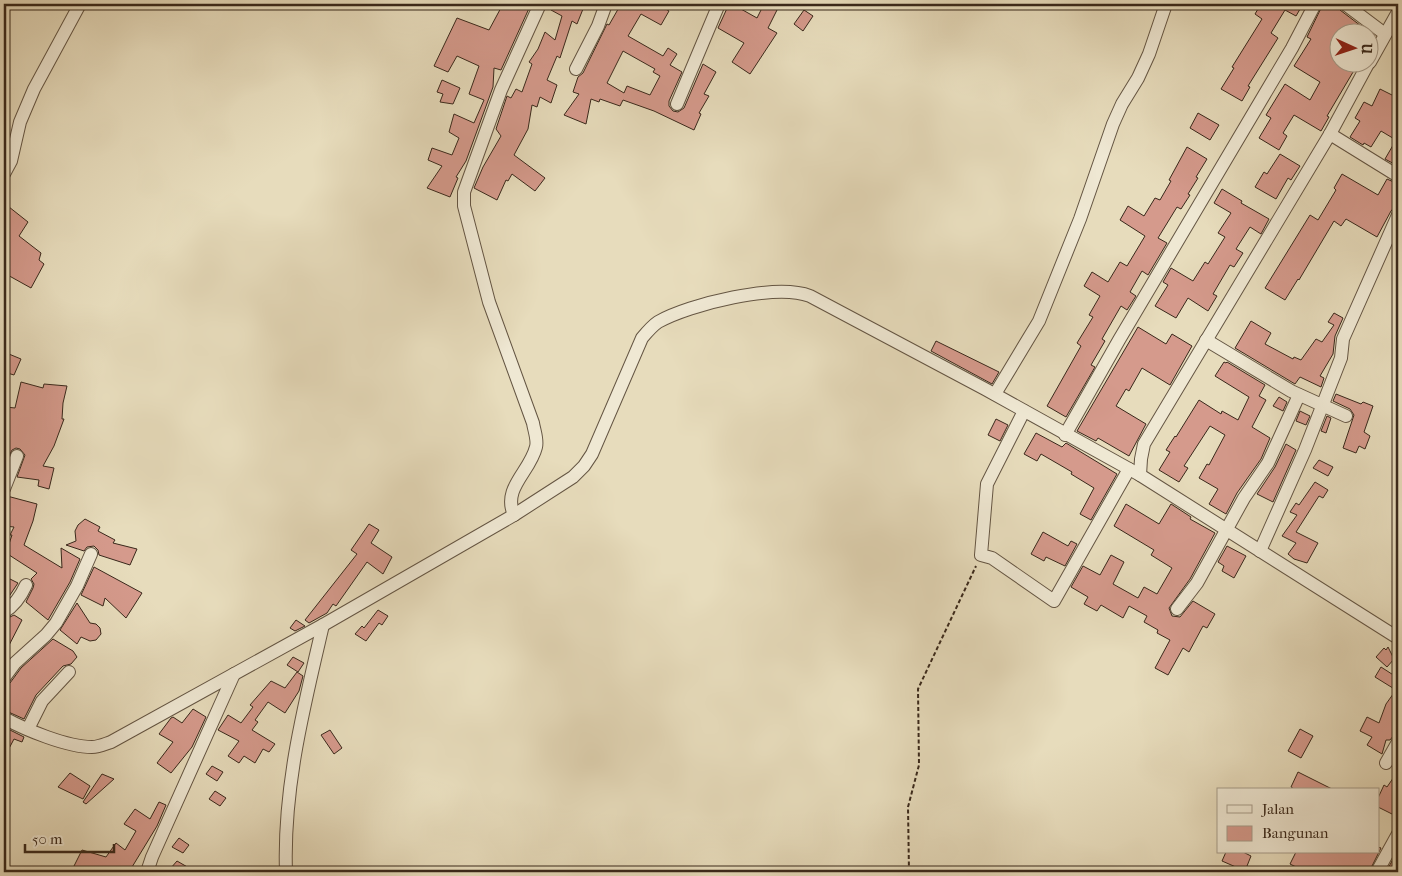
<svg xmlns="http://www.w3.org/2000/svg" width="1402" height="876" font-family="'IM FELL French Canon',serif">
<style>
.building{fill:#d59a8c;stroke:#39281b;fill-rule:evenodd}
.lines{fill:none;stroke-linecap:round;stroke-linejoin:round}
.street-casing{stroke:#645543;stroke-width:14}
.path{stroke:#39281b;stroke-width:2;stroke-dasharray:4 2.5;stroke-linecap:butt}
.street{stroke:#efe8d3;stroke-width:12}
</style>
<rect width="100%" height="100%" fill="#e7dcbc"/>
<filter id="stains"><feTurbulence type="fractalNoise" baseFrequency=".004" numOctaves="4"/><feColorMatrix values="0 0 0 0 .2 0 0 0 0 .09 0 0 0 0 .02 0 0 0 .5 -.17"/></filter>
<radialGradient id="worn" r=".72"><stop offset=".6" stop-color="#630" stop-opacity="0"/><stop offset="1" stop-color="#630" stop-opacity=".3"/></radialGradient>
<!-- building -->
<g class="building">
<polygon points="503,4 531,4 501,70 494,68 493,87 466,161 456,177 458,178 450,197 427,188 442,166 428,160 432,148 452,155 459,138 449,132 454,114 474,123 484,100 469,94 479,66 457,56 448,72 434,66 457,18 489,30"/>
<polygon points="554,4 585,4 577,24 572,21 560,58 557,56 547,80 557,85 551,103 540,97 537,107 532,105 528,129 514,155 545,178 535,191 512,174 508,181 506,180 497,200 474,188 483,167 501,136 496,129 507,96 511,98 516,89 522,92 532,64 529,62 538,49 545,32 555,40 562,16 551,10"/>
<path d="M 621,4 L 657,4 L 669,11 L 661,25 L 641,14 L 628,36 L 663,56 L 668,48 L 677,54 L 670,65 L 682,72 L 669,101 L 669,106 L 673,111 L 678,112 L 684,108 L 703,64 L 716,72 L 704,94 L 709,96 L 699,113 L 701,114 L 694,130 L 654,111 L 623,100 L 620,106 L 600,99 L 599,102 L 591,99 L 586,124 L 564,115 L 579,94 L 573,92 L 578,77 L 583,73 L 607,24 L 609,25 ZM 623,51 L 655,69 L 653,72 L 660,76 L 650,95 L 627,86 L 624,93 L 607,83 Z"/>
<polygon points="729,4 732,4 757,18 764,4 780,4 768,28 777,33 750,74 732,62 744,43 718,28"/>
<polygon points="1261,4 1303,4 1296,16 1285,10 1271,33 1278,38 1248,86 1250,87 1242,101 1221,89 1234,68 1232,67 1262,19 1255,14"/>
<polygon points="1323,4 1335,4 1340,10 1369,32 1340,32 1340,62 1359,62 1327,116 1329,117 1321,131 1294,115 1283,133 1287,136 1279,150 1259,138 1271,118 1266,115 1285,84 1310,100 1320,82 1294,66 1311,39 1307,37"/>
<polygon points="804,10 813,16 803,31 794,24"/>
<polygon points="442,80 460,88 453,104 440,102 443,94 437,92"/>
<polygon points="1380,89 1398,98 1398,166 1385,159 1396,140 1381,131 1371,147 1364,143 1363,145 1350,137 1360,121 1355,118 1364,102 1372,106"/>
<polygon points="1198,113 1219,125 1210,140 1190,128"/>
<polygon points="1187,147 1207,159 1196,177 1198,178 1188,194 1190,195 1181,209 1177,207 1158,238 1167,243 1148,275 1142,271 1130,292 1136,296 1127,310 1121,306 1102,339 1105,341 1091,365 1095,367 1066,417 1047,406 1081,346 1077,343 1093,317 1089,315 1100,296 1084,286 1092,272 1108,282 1120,262 1127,266 1145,236 1120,220 1128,206 1144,216 1155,198 1160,200 1171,181 1169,180"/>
<polygon points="1280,154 1300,166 1291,180 1288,178 1276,199 1255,187 1264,172 1267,174"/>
<polygon points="1342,174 1378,195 1387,179 1398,184 1398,203 1391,211 1377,237 1346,219 1341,226 1334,221 1299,280 1298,279 1285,300 1265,288 1310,215 1318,220 1336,190 1334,188"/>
<polygon points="1222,189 1242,201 1241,203 1269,219 1261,234 1250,227 1236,249 1243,253 1234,267 1230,265 1213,294 1217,296 1208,311 1188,298 1176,318 1155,306 1168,285 1163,282 1171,268 1193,281 1205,262 1208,264 1225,237 1218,233 1231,213 1214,203"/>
<polygon points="4,203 28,222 19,236 41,253 39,260 44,264 31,288 4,273"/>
<polygon points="1334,313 1343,318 1335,336 1333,354 1320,376 1324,378 1321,387 1300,377 1295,384 1235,348 1251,321 1271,333 1265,344 1293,359 1294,357 1301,360 1316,339 1322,342 1334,325 1328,322"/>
<polygon points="1138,327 1166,344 1172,334 1192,346 1170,385 1142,368 1129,391 1126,389 1116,406 1146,424 1129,456 1098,438 1096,441 1077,431"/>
<polygon points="936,341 999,372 992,384 931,351"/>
<polygon points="4,352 21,359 14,375 4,372"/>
<polygon points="1224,362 1226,363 1227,362 1265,385 1259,396 1266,400 1252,427 1270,438 1261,459 1237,493 1226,514 1209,504 1218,489 1199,478 1207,464 1209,465 1225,435 1210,426 1184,466 1188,468 1179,482 1159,470 1170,452 1166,450 1175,436 1176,437 1199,400 1221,414 1222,411 1238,420 1249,397 1215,376"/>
<polygon points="21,382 43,388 44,384 67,386 63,403 62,419 64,419 54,446 43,466 54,468 49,489 38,486 39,480 17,477 25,455 20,449 16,448 12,450 4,467 4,416 6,407 15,408"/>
<polygon points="1336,394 1361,404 1363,402 1373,406 1364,432 1370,436 1365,449 1359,446 1356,453 1343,448 1354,415 1350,409 1333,401"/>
<polygon points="1279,397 1287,402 1283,411 1273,406"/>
<polygon points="1300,411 1310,416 1306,425 1296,421"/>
<polygon points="1327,416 1331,418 1326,433 1321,431"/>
<polygon points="996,419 1008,425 1000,441 988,435"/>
<polygon points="1036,433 1062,447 1066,443 1117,474 1091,520 1080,514 1094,488 1071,474 1072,472 1041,454 1037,461 1024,454"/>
<polygon points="1286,444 1296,450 1273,502 1257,494 1275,467"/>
<polygon points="1319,460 1333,467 1328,476 1313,468"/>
<polygon points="1315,482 1328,490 1323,498 1319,496 1296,532 1318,543 1307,563 1294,559 1288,554 1296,543 1282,536 1297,515 1290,512 1296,503 1299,505"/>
<polygon points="7,496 37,504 33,521 24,545 62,568 61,548 80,559 70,582 48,620 26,602 33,588 34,584 31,579 37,573 6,553 12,535 10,535 14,527 4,526 4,497"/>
<polygon points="1126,504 1159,524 1171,504 1191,517 1190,519 1215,533 1190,579 1169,608 1172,616 1180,617 1193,601 1215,614 1207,628 1203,626 1189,652 1183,648 1168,675 1155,668 1170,640 1157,633 1158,630 1144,622 1147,616 1129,606 1123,618 1101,605 1097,611 1084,604 1088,597 1071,587 1083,566 1100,575 1111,555 1124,562 1113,584 1138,598 1144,587 1157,594 1172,568 1151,555 1154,550 1114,526"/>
<polygon points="85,519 100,527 98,531 115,540 113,543 137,549 130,565 99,555 98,550 94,546 87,547 84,551 66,545 76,541 75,531 78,525"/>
<polygon points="369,524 379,530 371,543 392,557 383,574 367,562 336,606 333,604 327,613 309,623 305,620 357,554 351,550"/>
<polygon points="1043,532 1068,546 1071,541 1077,544 1065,566 1046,557 1044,561 1031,554"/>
<polygon points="1227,546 1246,556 1234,578 1222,571 1224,566 1218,562"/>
<polygon points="94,567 142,593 126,618 105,598 103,606 81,595"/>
<polygon points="4,576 18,583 10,595 4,602"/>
<polygon points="77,603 90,623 96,624 100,628 101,634 96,640 90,641 81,637 77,644 60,630"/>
<polygon points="378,610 388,616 382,625 379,623 366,641 355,634 362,626 364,628"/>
<polygon points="14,615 22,620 4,655 4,620"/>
<polygon points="296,620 305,626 295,631 290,628"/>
<polygon points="53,639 73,651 77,657 71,664 63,666 36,695 24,719 4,710 4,686 10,683 21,668"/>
<polygon points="1388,647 1394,659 1387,667 1376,657 1384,648 1386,650"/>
<polygon points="293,657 304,663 298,672 287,665"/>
<polygon points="1381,667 1398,678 1398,730 1390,740 1386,740 1382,754 1367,745 1372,737 1360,731 1367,717 1379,723 1386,704 1396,690 1375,677"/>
<polygon points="297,672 303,676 299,691 285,713 268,702 255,720 258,722 252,730 275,744 269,752 263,749 255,763 244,756 239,763 228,756 239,741 218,730 228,715 241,723 253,707 250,705 271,681 285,688"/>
<polygon points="193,709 206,717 192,747 171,773 157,763 173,742 159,734 171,718 173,717 182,723"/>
<polygon points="4,727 24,737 22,742 14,739 4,758"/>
<polygon points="1300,729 1313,736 1301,758 1288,751"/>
<polygon points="330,730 342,748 334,754 321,735"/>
<polygon points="212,766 223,772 217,781 206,774"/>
<polygon points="1398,771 1398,807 1394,815 1378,807 1378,798 1384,785 1387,787"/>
<polygon points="1298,772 1334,790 1296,790 1291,787"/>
<polygon points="70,773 90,786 83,799 58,787"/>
<polygon points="102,774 114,779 86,804 83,802"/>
<polygon points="215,791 226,798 220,806 209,799"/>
<polygon points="159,802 166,805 157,826 129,872 71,872 82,850 106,857 116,843 125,850 136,831 124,824 135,809 150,819"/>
<polygon points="179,838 189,845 183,853 172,847"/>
<polygon points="1378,847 1381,848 1369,872 1306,872 1290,864 1296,852 1378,852"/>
<polygon points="1398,850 1398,872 1386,872"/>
<polygon points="1226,852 1243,852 1251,856 1245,871 1222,861"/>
<polygon points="177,861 196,872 176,872 170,869"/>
</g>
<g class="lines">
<defs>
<g id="street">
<polyline points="1345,4 1385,34"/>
<polyline points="1369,62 1330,134 1144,444 1141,459 1140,475 1398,638"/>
<polyline points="1370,62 1398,12"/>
<polyline points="576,69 598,26 606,4"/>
<polyline points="677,104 719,4"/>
<polyline points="1330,134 1398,176"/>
<polyline points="4,174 11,161 20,122 34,89 80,4"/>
<polyline points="1206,340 1291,391 1346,416"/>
<polyline points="995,394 1039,321 1080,219 1113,124 1122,104 1138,78 1149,54 1166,4"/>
<polyline points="1024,411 987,484 981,555 992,558 1054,601 1129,469"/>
<polyline points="1065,435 1119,340 1292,48 1315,4"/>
<polyline points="4,489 17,456"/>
<path d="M 514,515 C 502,488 530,472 536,447 C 538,440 534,430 533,423 L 489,302 L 464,206 L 464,192 L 501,90 L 540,4"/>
<polyline points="1260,551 1305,450 1341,358 1343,339 1398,215"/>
<polyline points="1177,609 1197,583 1244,498 1268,463 1299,395"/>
<path d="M 4,612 C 14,606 21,596 26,585"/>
<polyline points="4,678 15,663 46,635 56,623 77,586 91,554"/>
<path d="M 4,718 C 26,730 67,747 92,747 C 99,747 105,744 111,742 L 323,625 L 514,515 L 573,477 L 584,466 L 592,454 L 642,338 C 647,332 652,326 658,322 C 690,304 776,283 810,296 L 985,389 L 1140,475"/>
<polyline points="28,729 42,701 69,672"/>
<polyline points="1386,763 1398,742"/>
<polyline points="147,872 152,857 234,674"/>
<path d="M 286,872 C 283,788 304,706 323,625"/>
<polyline points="1377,872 1398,834"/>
</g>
</defs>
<!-- street casing -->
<use href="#street" class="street-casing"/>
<!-- path -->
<polyline class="path" points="909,872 908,807 919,765 918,689 976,566"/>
<!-- street -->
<use href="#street" class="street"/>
</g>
<!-- margin -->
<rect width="1402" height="876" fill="none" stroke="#e7dcbc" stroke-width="20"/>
<rect x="5" y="5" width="1392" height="866" fill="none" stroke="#39281b" stroke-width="2.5"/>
<rect x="10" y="10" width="1382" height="856" fill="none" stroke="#39281b"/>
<!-- legend -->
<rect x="1217" y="788" width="162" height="65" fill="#efe8d3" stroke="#a69b89"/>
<rect x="1227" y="805" width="25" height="8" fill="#efe8d3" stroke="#a69b89"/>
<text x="1262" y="814" font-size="15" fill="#39281b">Jalan</text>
<rect x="1227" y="826" width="25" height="15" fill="#d59a8c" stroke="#a69b89"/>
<text x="1262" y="838" font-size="15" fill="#39281b">Bangunan</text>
<!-- north arrow -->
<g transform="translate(1354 48) rotate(93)"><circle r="24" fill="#efe8d3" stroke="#a69b89"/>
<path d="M0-4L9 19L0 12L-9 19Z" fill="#8f2418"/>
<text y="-8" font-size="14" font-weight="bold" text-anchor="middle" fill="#39281b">U</text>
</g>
<!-- scale -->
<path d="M25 844v8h89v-8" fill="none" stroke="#39281b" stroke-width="2.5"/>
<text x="32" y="844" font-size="15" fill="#39281b" stroke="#efe8d3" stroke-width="4" paint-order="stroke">50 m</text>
<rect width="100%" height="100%" filter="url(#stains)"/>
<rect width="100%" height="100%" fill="url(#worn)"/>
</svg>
